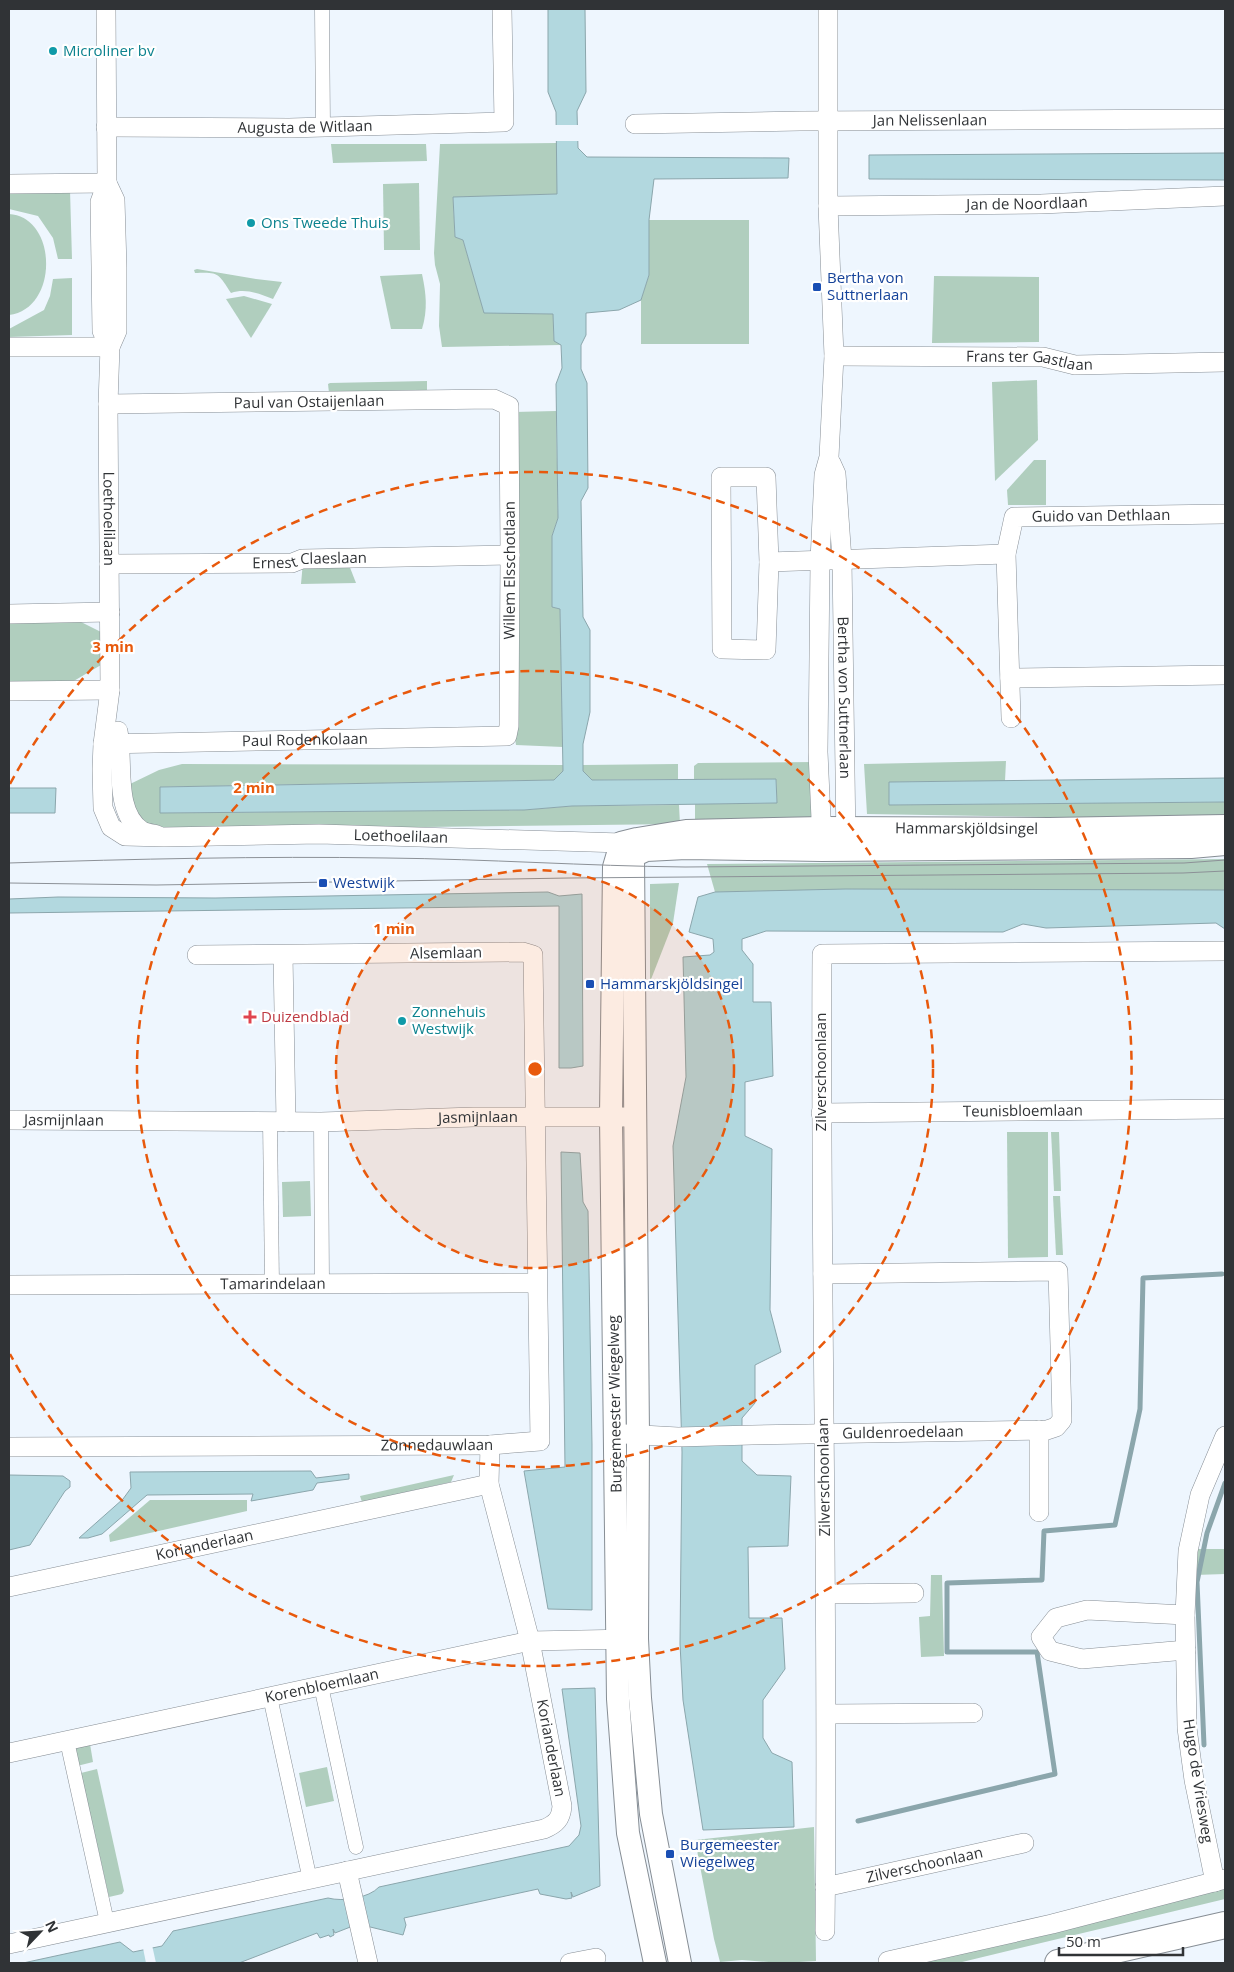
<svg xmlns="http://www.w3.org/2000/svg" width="1234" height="1972" font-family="'Open Sans',sans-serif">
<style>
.green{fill:#b0cebe}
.water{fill:#b2d8df;stroke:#8ba6ac}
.pier{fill:#eef6fe}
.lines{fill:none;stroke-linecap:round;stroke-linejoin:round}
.stream{stroke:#8ba6ac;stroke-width:5}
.pedestrian-casing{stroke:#878e95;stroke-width:15}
.minor-casing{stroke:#878e95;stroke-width:20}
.tertiary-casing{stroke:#878e95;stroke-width:24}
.secondary-casing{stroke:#878e95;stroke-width:28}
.pedestrian{stroke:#fff;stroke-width:14}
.minor{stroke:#fff;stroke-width:19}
.tertiary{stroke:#fff;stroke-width:22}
.secondary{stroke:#fff;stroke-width:26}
.tram{stroke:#8c9197;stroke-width:1}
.ring{fill:none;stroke:#e8590c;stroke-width:2.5;stroke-dasharray:9 6}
.culture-dot{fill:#0f9aa8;stroke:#fff;stroke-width:2}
.transit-dot{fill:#1a4fb4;stroke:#fff;stroke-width:2}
.health-dot{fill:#e0444e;stroke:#fff;stroke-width:2}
.labels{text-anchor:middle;stroke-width:4.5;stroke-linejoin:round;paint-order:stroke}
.culture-label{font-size:15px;fill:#0d838f;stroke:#fff;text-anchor:start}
.street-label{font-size:15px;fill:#303336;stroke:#fff}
.transit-label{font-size:15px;fill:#164399;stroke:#fff;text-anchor:start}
.health-label{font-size:15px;fill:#be3a42;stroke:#fff;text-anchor:start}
.centre{fill:#e8590c;stroke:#fff;stroke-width:2.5}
.ring-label{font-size:15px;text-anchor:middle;font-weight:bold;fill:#e8590c;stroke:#fff;stroke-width:4.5;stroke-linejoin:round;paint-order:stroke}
</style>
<rect width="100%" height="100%" fill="#eef6fe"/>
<!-- green -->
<g class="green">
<polygon points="557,143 558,194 453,198 455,237 463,240 484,312 553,314 554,340 561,345 442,347 439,326 440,284 435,265 434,253 440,144"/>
<polygon points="331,144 426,144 427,161 333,163"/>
<polygon points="419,183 420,250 384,250 383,184"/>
<polygon points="9,190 70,190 72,259 58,259 53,238 38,216 9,209"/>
<path d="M 9,214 C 58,217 59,309 9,315 Z"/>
<polygon points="649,220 749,220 749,344 641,344 641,300 649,275"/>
<path d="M 197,269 L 256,279 L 282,282 L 273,299 C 260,294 246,288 231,293 C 218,273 219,272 195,273 L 194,270 Z"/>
<path d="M 422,274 C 426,293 428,309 422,329 L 391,329 L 380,276 Z"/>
<polygon points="934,276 1039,277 1039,342 932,343"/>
<polygon points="72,278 72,335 9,337 9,329 44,310 50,296 53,279"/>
<polygon points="244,296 272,304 251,338 226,299"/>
<polygon points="1037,380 1038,440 995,481 992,382"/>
<polygon points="427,381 427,393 329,393 328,384 330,383"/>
<polygon points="556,411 558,518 552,536 552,607 560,609 563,747 516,745 515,738 519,719 513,453 514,412"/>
<polygon points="1034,460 1046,460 1046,505 1008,505 1007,490"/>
<polygon points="303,562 349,565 356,583 301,584"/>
<polygon points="9,619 75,619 101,632 101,665 72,682 9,684"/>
<polygon points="1006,761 1005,781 890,782 889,805 1225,802 1225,820 867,814 864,764"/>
<polygon points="815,762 814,824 695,824 695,804 777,803 776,779 694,779 694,766 698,763"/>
<polygon points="182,764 563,765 563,771 554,780 160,787 161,813 524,810 572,806 679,805 680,824 174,830 148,826 131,807 128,785 159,770"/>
<polygon points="678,764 678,779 592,780 583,771 583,765"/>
<polygon points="1225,859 1225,895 1200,897 715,892 707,864"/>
<polygon points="679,883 673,923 650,982 650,884"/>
<polygon points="1007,1132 1048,1132 1048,1257 1008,1258"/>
<polygon points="1051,1132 1059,1132 1061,1191 1054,1191"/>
<polygon points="310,1181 311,1216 283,1217 282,1182"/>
<polygon points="1053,1196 1060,1196 1063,1255 1056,1255"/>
<polygon points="454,1475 451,1482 362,1502 360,1496"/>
<polygon points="150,1500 247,1500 247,1511 110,1542 109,1535"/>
<polygon points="1197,1549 1225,1549 1225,1574 1195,1575"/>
<polygon points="931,1575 942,1575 944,1656 921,1657 919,1617 930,1616"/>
<polygon points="90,1744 93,1762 77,1766 73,1748"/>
<polygon points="327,1767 334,1801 306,1807 299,1773"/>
<polygon points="97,1769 124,1891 122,1894 109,1897 81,1773"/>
<polygon points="814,1827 816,1961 782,1963 742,1960 720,1962 714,1939 695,1840"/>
<polygon points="1225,1887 1225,1899 958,1963 912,1963"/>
</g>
<!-- water -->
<g class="water">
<polygon points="548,9 585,9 586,92 577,111 578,148 587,157 789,158 788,178 654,179 649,220 649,275 641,300 619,310 586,313 586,335 581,345 581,369 587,383 588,488 581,501 583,617 590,630 590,712 583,744 583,771 592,780 776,779 777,803 572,806 524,810 160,813 160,787 554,780 563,771 560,609 552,607 552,536 558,518 556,384 562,368 561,345 554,341 553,314 484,313 463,240 455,237 453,197 557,194 556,112 548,92"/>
<polygon points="1225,153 1225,180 869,179 869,155"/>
<polygon points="1225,778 1225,802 889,805 889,782"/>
<polygon points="9,788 56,788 55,813 9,813"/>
<polygon points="845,889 1225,890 1225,929 1216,923 1046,928 1023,924 1003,932 766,931 742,939 742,950 753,964 753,1002 771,1002 773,1076 745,1082 745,1136 772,1149 770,1310 781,1352 755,1365 755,1403 742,1418 742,1461 757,1475 791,1476 788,1546 748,1547 749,1618 782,1618 785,1669 763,1700 763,1738 772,1753 792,1762 794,1827 703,1830 683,1700 680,1644 682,1452 673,1146 686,1077 683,957 710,955 714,952 713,939 689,932 698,897 715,892"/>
<polygon points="548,892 559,896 582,894 583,1066 571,1068 559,1068 559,906 9,913 9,899 58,897 215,898"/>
<polygon points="561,1152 580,1153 583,1202 588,1211 592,1445 592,1610 548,1609 524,1471 565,1467"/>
<polygon points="311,1471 316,1478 349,1474 349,1479 317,1483 313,1490 251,1501 253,1494 147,1495 102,1534 88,1538 79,1538 123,1499 131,1488 130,1472"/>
<polygon points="9,1475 63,1476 70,1481 70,1487 65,1491 30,1545 9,1550"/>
<path d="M 595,1688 L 600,1886 L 573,1897 L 571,1892 L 572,1898 L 566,1899 L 540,1894 L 538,1889 L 404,1918 L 406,1925 L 403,1935 L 358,1924 L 335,1933 L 333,1929 L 334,1935 L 330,1937 L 329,1935 L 320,1938 L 317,1933 L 239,1963 L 23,1963 L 120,1942 L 133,1952 L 162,1946 L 173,1931 L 328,1898 C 343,1902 369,1898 379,1887 L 569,1846 L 579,1835 L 581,1826 L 562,1689 Z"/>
</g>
<!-- pier -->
<g class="pier">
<rect x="554" y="125" width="26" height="16"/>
<polygon points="152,1945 156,1963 146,1963 143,1948"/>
</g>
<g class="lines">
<!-- stream -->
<g class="stream">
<polyline points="1204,1745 1197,1582 1207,1533 1225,1483"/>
<polyline points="858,1821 1055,1774 1037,1652 947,1652 947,1583 1042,1580 1044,1531 1115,1525 1140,1409 1143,1278 1222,1274"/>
</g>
<defs>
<g id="pedestrian">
<polyline points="322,9 323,127"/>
<polyline points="270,1121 272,1284"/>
<polyline points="321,1122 322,1283"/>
<polyline points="321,1686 356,1847"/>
<polyline points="270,1697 310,1880"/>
<polyline points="67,1741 107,1922"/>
</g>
<g id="minor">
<polyline points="106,9 107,183 100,202 102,331 110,347"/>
<path id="s1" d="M 635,124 L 800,121 L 1225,119"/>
<path id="s2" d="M 106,127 L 289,128 L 504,122 L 502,9"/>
<path id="s3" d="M 107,183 L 115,200 L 117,267 L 117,331 L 110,347 L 108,404 L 110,690 L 103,744 L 102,769 L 103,808 L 111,827 L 125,836 L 164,837 L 319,834 L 590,842 L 621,843 L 631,854"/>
<polyline points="9,184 107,183"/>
<path id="s4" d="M 828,206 L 1041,204 L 1225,196"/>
<polyline points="9,347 110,347"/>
<path id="s5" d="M 834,356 L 1043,357 L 1075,365 L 1225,362"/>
<path id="s6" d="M 831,463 L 836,474 L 842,560 L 846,842"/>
<polygon points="721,477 766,477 769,562 766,650 722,649"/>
<polyline points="769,562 1006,554"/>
<path id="s7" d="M 109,564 L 292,563 L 302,559 L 510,555"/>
<polyline points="9,614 110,612"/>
<polyline points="1010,678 1225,675"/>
<polyline points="9,691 110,690"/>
<path id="s8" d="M 1011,718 L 1006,554 L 1014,517 L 1225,514"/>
<path d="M 118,731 C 124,761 113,812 142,831 C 146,833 153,834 157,835"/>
<path id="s9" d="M 103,744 L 507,736 L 509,726 L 510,555 L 509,406 L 494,399 L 108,404"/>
<polyline points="822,841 818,752 820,561 824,475 829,457 834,356 828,206 828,9"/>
<polyline points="283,955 286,1122"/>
<path id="s10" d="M 821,1113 L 1225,1109"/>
<path id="s11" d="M 9,1120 L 321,1122 L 474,1117 L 634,1117"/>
<path id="s12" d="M 9,1285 L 536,1283"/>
<polyline points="1039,1430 1039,1512"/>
<path id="s13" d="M 624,1434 L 678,1437 L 752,1435 L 1047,1430 L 1056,1427 L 1062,1420 L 1058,1271 L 823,1274"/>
<path id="s14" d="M 9,1447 L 490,1445 L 540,1441 L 533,955 L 523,952 L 197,955"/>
<path id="s15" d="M 9,1587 L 489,1484"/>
<polyline points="825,1594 914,1593"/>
<polyline points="1185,1615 1087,1610 1056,1618 1041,1637 1050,1651 1082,1659 1186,1650"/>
<polyline points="827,1714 973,1713"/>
<path id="s16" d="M 9,1753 L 530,1641 L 631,1639"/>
<polyline points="347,1871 368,1963"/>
<polyline points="1215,1882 1194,1780 1187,1728 1185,1615 1188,1551 1200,1495 1225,1436"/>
<path id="s17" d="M 825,1887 L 1024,1843"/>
<path d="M 825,1931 C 829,1605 820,1279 822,954 L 1225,951"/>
<path d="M 9,1944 L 544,1829 C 556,1824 561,1819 562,1806 L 530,1641 L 489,1484 L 490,1445"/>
<polyline points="888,1961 1052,1924 1225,1879"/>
<polyline points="570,1963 596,1958"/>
</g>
<g id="tertiary">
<path id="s18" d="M 655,1963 L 628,1833 L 618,1699 L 611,1116 L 614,867 L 621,843 L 637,839 L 686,831 L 822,828 L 1049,829 L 1225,826"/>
<polyline points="680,1963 651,1814 640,1698 637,1639 638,1436 633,856 646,850 686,848 822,850 1191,847 1225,844"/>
</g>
<polyline id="secondary" points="1058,1963 1225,1925"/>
</defs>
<!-- pedestrian casing -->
<use href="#pedestrian" class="pedestrian-casing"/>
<!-- minor casing -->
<use href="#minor" class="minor-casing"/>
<!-- tertiary casing -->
<use href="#tertiary" class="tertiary-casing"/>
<!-- secondary casing -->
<use href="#secondary" class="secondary-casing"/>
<!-- pedestrian -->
<use href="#pedestrian" class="pedestrian"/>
<!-- minor -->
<use href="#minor" class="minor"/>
<!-- tertiary -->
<use href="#tertiary" class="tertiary"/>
<!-- secondary -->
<use href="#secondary" class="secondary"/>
<!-- tram -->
<g class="tram">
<path d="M 9,863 C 135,859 261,856 387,858 C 486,859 586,866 685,867 L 1184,863 L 1225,860"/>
<polyline points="9,883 156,885 569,878 1183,873 1225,871"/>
</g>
</g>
<!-- distance rings -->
<circle cx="535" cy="1069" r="199" fill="#e8590c" fill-opacity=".12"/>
<g class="ring">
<circle cx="535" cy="1069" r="199"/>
<circle cx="535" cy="1069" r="398"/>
<path d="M10 784A597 597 0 1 1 10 1354"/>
</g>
<!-- markers -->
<g class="culture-dot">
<circle cx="53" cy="51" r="5"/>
<circle cx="251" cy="223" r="5"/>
<circle cx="402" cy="1021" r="5"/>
</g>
<g class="transit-dot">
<rect x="812" y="282" width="10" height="10" rx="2.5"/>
<rect x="318" y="878" width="10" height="10" rx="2.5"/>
<rect x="585" y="979" width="10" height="10" rx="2.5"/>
<rect x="665" y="1849" width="10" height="10" rx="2.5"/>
</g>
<path class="health-dot" d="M247.5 1009.5h5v5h5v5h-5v5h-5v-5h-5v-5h5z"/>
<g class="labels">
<!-- culture labels -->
<g class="culture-label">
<text x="63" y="56">Microliner bv</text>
<text x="261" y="228">Ons Tweede Thuis</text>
<text x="412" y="1017">Zonnehuis<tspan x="412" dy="17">Westwijk</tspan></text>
</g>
<!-- street labels -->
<g class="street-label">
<text dy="5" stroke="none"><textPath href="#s1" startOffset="295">Jan Nelissenlaan</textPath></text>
<text dy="5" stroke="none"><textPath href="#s2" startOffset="199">Augusta de Witlaan</textPath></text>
<text dy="5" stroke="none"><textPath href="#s4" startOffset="199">Jan de Noordlaan</textPath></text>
<text dy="5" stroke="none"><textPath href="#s5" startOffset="196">Frans ter Gastlaan</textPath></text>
<text transform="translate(309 402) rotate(-1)" y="5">Paul van Ostaijenlaan</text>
<text dy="5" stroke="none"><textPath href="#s8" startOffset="289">Guido van Dethlaan</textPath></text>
<text dy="5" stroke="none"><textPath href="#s3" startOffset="339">Loethoelilaan</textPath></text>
<text dy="5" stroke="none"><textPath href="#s7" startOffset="201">Ernest Claeslaan</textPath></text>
<text dy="5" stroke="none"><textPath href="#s9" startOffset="570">Willem Elsschotlaan</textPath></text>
<text dy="5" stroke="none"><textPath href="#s6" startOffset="236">Bertha von Suttnerlaan</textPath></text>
<text dy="5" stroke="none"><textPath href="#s9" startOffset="202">Paul Rodenkolaan</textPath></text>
<text dy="5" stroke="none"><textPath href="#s18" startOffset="1471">Hammarskjöldsingel</textPath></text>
<text dy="5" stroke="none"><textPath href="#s3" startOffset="942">Loethoelilaan</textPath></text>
<text transform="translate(446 953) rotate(-1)" y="5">Alsemlaan</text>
<text transform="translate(821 1072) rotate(-90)" y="5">Zilverschoonlaan</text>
<text dy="5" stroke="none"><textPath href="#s10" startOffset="202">Teunisbloemlaan</textPath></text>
<text dy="5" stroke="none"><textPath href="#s11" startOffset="469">Jasmijnlaan</textPath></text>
<text dy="5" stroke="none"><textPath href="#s11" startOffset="55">Jasmijnlaan</textPath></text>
<text dy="5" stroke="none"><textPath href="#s12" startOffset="264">Tamarindelaan</textPath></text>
<text transform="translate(615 1404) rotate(-91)" y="5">Burgemeester Wiegelweg</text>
<text dy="5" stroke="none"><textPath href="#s13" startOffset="279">Guldenroedelaan</textPath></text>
<text dy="5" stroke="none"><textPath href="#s14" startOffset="428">Zonnedauwlaan</textPath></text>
<text transform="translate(824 1477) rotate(-91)" y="5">Zilverschoonlaan</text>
<text dy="5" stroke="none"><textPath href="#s15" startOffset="200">Korianderlaan</textPath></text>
<text dy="5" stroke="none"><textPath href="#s16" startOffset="320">Korenbloemlaan</textPath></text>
<text transform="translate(551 1748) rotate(79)" y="5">Korianderlaan</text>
<text transform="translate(1198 1781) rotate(81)" y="5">Hugo de Vriesweg</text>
<text dy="5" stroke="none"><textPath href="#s17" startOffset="102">Zilverschoonlaan</textPath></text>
</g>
<!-- transit labels -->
<g class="transit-label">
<text x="827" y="283">Bertha von<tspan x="827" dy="17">Suttnerlaan</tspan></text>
<text x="333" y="888">Westwijk</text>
<text x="600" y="989">Hammarskjöldsingel</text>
<text x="680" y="1850">Burgemeester<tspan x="680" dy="17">Wiegelweg</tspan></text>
</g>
<!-- health labels -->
<g class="health-label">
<text x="261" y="1022">Duizendblad</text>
</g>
</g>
<circle cx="535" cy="1069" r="8" class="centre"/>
<g class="ring-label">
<text x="113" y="652">3 min</text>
<text x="254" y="793">2 min</text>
<text x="394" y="934">1 min</text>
</g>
<!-- border -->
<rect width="1234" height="1972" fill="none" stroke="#303336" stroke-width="20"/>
<!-- north arrow -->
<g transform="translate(40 1932) rotate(65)" stroke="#ffffff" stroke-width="4" paint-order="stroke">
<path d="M0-4L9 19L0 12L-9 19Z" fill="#303336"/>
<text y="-8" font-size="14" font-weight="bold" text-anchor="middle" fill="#303336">N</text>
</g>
<!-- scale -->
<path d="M1059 1947v8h124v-8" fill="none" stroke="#303336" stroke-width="2.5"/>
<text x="1066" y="1947" font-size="15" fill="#303336" stroke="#ffffff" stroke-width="4" paint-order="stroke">50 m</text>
</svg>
